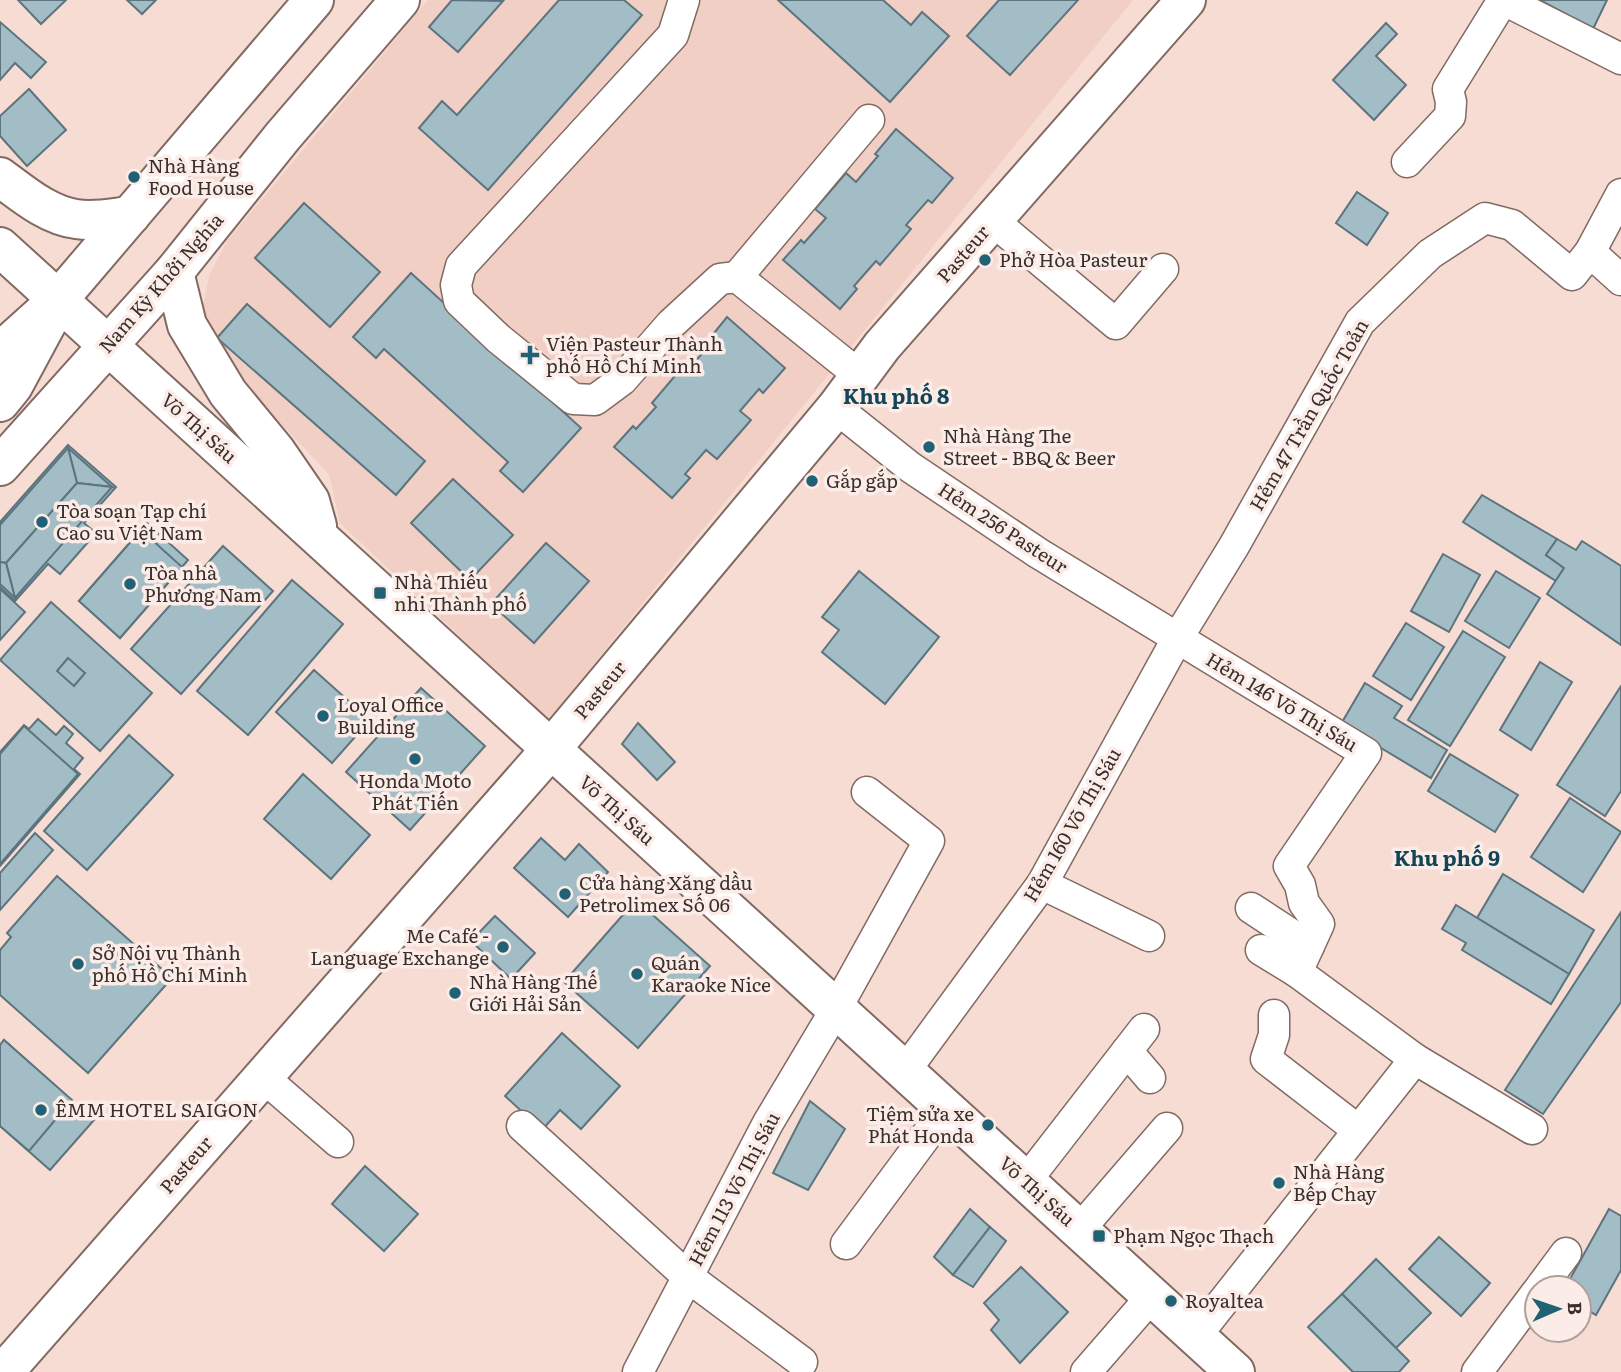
<svg xmlns="http://www.w3.org/2000/svg" width="1621" height="1372" font-family="Literata,serif">
<style>
.built{fill:#f1cfc4}
.building{fill:#a3bdc7;stroke:#5c747d;stroke-width:2}
.lines{fill:none;stroke-linecap:round;stroke-linejoin:round}
.minor-casing{stroke:#826a63;stroke-width:33}
.major-casing{stroke:#826a63;stroke-width:42}
.minor{stroke:#fff;stroke-width:30}
.major{stroke:#fff;stroke-width:38}
.poi-dot{fill:#216176;stroke:#fcece7;stroke-width:2.5}
.labels{text-anchor:middle;stroke-width:7;stroke-linejoin:round;paint-order:stroke}
.poi-label{font-size:19px;fill:#392f2c;stroke:#fcece7;text-anchor:start}
.street-label{font-size:19px;fill:#392f2c;stroke:#fcece7}
.neighbourhood-label{font-size:21px;font-weight:bold;fill:#124657;stroke:#fcece7}
</style>
<rect width="100%" height="100%" fill="#f7dcd3"/>
<!-- built -->
<polygon class="built" points="428,0 1133,0 548,720 340,523 329,474 209,348 200,320 209,276 227,241"/>
<!-- building -->
<g class="building">
<polygon points="18,0 66,0 41,24"/>
<polygon points="127,0 156,0 142,14"/>
<polygon points="452,0 503,1 458,52 429,27"/>
<polygon points="559,0 624,0 642,15 488,190 419,128 442,101 457,115"/>
<polygon points="778,0 883,0 911,25 922,12 949,36 890,102"/>
<polygon points="999,0 1078,0 1010,75 967,36"/>
<polygon points="1540,0 1607,0 1593,29"/>
<polygon points="0,22 46,62 31,78 15,63 0,80"/>
<polygon points="1386,23 1397,34 1376,56 1406,85 1374,120 1333,80"/>
<polygon points="29,89 66,130 27,166 0,136 0,116"/>
<polygon points="896,129 953,178 932,203 928,200 906,225 911,229 880,265 876,261 854,286 857,289 840,309 783,260 801,240 804,243 826,218 815,209 846,173 856,182 878,156 875,154"/>
<polygon points="1357,192 1388,213 1367,245 1336,223"/>
<polygon points="304,203 380,272 330,327 255,258"/>
<polygon points="411,273 581,428 523,492 500,471 508,462 384,349 376,358 353,337"/>
<polygon points="247,304 425,461 396,495 217,338"/>
<polygon points="727,317 785,368 763,393 759,389 740,411 751,420 717,459 706,450 685,474 690,478 672,498 614,447 633,426 636,429 656,407 652,403 685,364 689,368 709,346 706,343"/>
<polygon points="68,445 116,487 84,523 96,533 60,574 48,564 15,601 0,587 0,522"/>
<polygon points="68,448 112,487 77,483"/>
<polygon points="68,448 77,483 6,563 0,562 0,525"/>
<polygon points="453,479 513,535 470,580 411,523"/>
<polygon points="77,483 112,487 15,598 6,563"/>
<polygon points="1482,495 1557,539 1546,555 1564,568 1556,581 1463,522"/>
<polygon points="147,523 188,560 120,638 79,601"/>
<polygon points="141,530 182,567 120,638 79,601"/>
<polygon points="1557,539 1576,550 1582,541 1621,566 1621,645 1547,594 1564,568 1546,555"/>
<polygon points="546,543 589,581 534,643 491,604"/>
<polygon points="223,546 273,591 181,694 131,649"/>
<polygon points="1443,554 1480,575 1449,632 1411,611"/>
<polygon points="0,562 6,563 15,598 0,584"/>
<polygon points="859,571 939,637 885,704 822,652 839,630 822,617"/>
<polygon points="1496,571 1540,598 1509,648 1465,621"/>
<polygon points="292,580 343,624 248,735 197,691"/>
<polygon points="0,589 25,612 0,640"/>
<polygon points="51,602 152,693 100,751 0,660"/>
<polygon points="1406,623 1444,647 1411,700 1373,676"/>
<polygon points="1463,631 1505,657 1450,746 1408,720"/>
<polygon points="68,658 85,673 74,686 57,671"/>
<polygon points="1540,662 1572,682 1531,750 1500,730"/>
<polygon points="314,670 370,720 332,763 276,712"/>
<polygon points="1365,683 1402,706 1394,718 1447,750 1431,778 1341,724"/>
<polygon points="1621,686 1621,791 1605,816 1557,785"/>
<polygon points="421,688 485,746 410,830 346,772"/>
<polygon points="38,719 56,735 64,726 73,734 66,743 83,758 74,769 80,774 0,866 0,752 24,725 29,729"/>
<polygon points="638,723 675,762 657,780 622,744"/>
<polygon points="24,726 78,774 0,864 0,754"/>
<polygon points="129,735 173,775 87,870 44,831"/>
<polygon points="1450,754 1518,795 1495,832 1428,791"/>
<polygon points="303,774 370,835 331,879 264,819"/>
<polygon points="1570,798 1621,832 1583,892 1531,857"/>
<polygon points="35,833 53,850 0,910 0,873"/>
<polygon points="541,838 565,860 579,844 608,872 568,917 514,868"/>
<polygon points="1503,874 1594,930 1569,974 1477,918"/>
<polygon points="57,876 172,978 88,1073 0,995 0,950 11,937 7,933"/>
<polygon points="636,900 710,966 638,1048 564,982"/>
<polygon points="1456,905 1569,974 1551,1004 1462,950 1466,943 1442,929"/>
<polygon points="1621,912 1621,1002 1543,1114 1505,1090"/>
<polygon points="495,916 535,953 511,979 471,941"/>
<polygon points="562,1033 620,1086 581,1129 560,1110 542,1130 505,1096"/>
<polygon points="4,1040 94,1120 50,1170 0,1126 0,1045"/>
<polygon points="4,1040 72,1100 29,1151 0,1126 0,1045"/>
<polygon points="810,1101 845,1129 808,1190 773,1173"/>
<polygon points="365,1166 418,1214 384,1251 332,1204"/>
<polygon points="970,1209 990,1227 953,1275 934,1257"/>
<polygon points="1609,1209 1621,1216 1621,1270 1596,1315 1579,1305 1579,1288 1565,1288"/>
<polygon points="990,1227 1006,1241 973,1287 953,1275"/>
<polygon points="1439,1237 1490,1283 1461,1316 1409,1269"/>
<polygon points="1376,1259 1431,1313 1396,1348 1342,1294"/>
<polygon points="1021,1267 1068,1312 1020,1363 991,1330 999,1320 984,1303"/>
<polygon points="1342,1294 1409,1361 1399,1372 1353,1372 1308,1327"/>
</g>
<g class="lines">
<defs>
<g id="minor">
<polyline points="684,0 673,35 461,266 456,285 459,301 499,339 573,399 595,400 622,380 671,324 720,279 737,277 859,375"/>
<polyline points="1504,0 1621,59"/>
<polyline points="1407,162 1450,116 1451,102 1448,89 1503,0"/>
<polyline points="992,220 1116,324 1163,269"/>
<polyline points="1590,252 1621,280"/>
<polyline points="737,277 869,120"/>
<polyline points="836,408 910,467 1038,553 1366,753 1289,866 1300,885 1304,903 1319,924 1297,972 1415,1059"/>
<polyline points="1042,884 1149,936"/>
<polyline points="1251,908 1309,946"/>
<polyline points="1261,950 1297,972"/>
<polyline points="1274,1015 1274,1035 1266,1059 1358,1130"/>
<polyline points="1127,1051 1150,1078"/>
<polyline points="905,1071 1042,884 1177,639 1234,546 1360,322 1430,254 1485,218 1512,225 1572,275 1590,252 1621,194"/>
<polyline points="263,1077 338,1142"/>
<polyline points="522,1126 688,1277 802,1362"/>
<polyline points="1026,1181 1144,1029"/>
<polyline points="1079,1230 1167,1128"/>
<polyline points="846,1244 946,1109"/>
<polyline points="1540,1288 1566,1253"/>
<polyline points="1196,1336 1415,1059 1532,1129"/>
<polyline points="638,1372 768,1123 836,1009 929,841 867,792"/>
<polyline points="1086,1372 1152,1296"/>
<polyline points="1477,1372 1537,1292"/>
</g>
<g id="major">
<path d="M 0,177 C 22,193 47,215 76,219 C 94,222 112,218 130,216"/>
<polyline points="0,247 1235,1372"/>
<polyline points="174,272 187,325 228,393 275,450 310,501 317,526"/>
<polyline points="0,352 58,300 314,0"/>
<polyline points="0,402 13,386 48,321"/>
<polyline points="0,466 174,272 283,136 400,0"/>
<polyline points="4,1372 551,749 836,408 882,346 1186,0"/>
</g>
</defs>
<!-- minor casing -->
<use href="#minor" class="minor-casing"/>
<!-- major casing -->
<use href="#major" class="major-casing"/>
<!-- minor -->
<use href="#minor" class="minor"/>
<!-- major -->
<use href="#major" class="major"/>
</g>
<!-- markers -->
<g class="poi-dot">
<circle cx="134" cy="177" r="7"/>
<circle cx="985" cy="260" r="7"/>
<path d="M526.5 344.5h7v7h7v7h-7v7h-7v-7h-7v-7h7z"/>
<circle cx="929" cy="447" r="7"/>
<circle cx="812" cy="481" r="7"/>
<circle cx="42" cy="522" r="7"/>
<circle cx="130" cy="584" r="7"/>
<rect x="373" y="586" width="14" height="14" rx="3.5"/>
<circle cx="323" cy="716" r="7"/>
<circle cx="415" cy="759" r="7"/>
<circle cx="565" cy="894" r="7"/>
<circle cx="503" cy="947" r="7"/>
<circle cx="78" cy="964" r="7"/>
<circle cx="637" cy="974" r="7"/>
<circle cx="455" cy="993" r="7"/>
<circle cx="41" cy="1110" r="7"/>
<circle cx="988" cy="1125" r="7"/>
<circle cx="1279" cy="1183" r="7"/>
<rect x="1092" y="1229" width="14" height="14" rx="3.5"/>
<circle cx="1171" cy="1301" r="7"/>
</g>
<g class="labels">
<!-- poi labels -->
<g class="poi-label">
<text x="148" y="173">Nhà Hàng<tspan x="148" dy="22">Food House</tspan></text>
<text x="999" y="267">Phở Hòa Pasteur</text>
<text x="546" y="351">Viện Pasteur Thành<tspan x="546" dy="22">phố Hồ Chí Minh</tspan></text>
<text x="943" y="443">Nhà Hàng The<tspan x="943" dy="22">Street - BBQ &amp; Beer</tspan></text>
<text x="826" y="488">Gắp gắp</text>
<text x="56" y="518">Tòa soạn Tạp chí<tspan x="56" dy="22">Cao su Việt Nam</tspan></text>
<text x="144" y="580">Tòa nhà<tspan x="144" dy="22">Phương Nam</tspan></text>
<text x="394" y="589">Nhà Thiếu<tspan x="394" dy="22">nhi Thành phố</tspan></text>
<text x="337" y="712">Loyal Office<tspan x="337" dy="22">Building</tspan></text>
<text x="415" y="788" text-anchor="middle">Honda Moto<tspan x="415" dy="22">Phát Tiến</tspan></text>
<text x="579" y="890">Cửa hàng Xăng dầu<tspan x="579" dy="22">Petrolimex Số 06</tspan></text>
<text x="489" y="943" text-anchor="end">Me Café -<tspan x="489" dy="22">Language Exchange</tspan></text>
<text x="92" y="960">Sở Nội vụ Thành<tspan x="92" dy="22">phố Hồ Chí Minh</tspan></text>
<text x="651" y="970">Quán<tspan x="651" dy="22">Karaoke Nice</tspan></text>
<text x="469" y="989">Nhà Hàng Thế<tspan x="469" dy="22">Giới Hải Sản</tspan></text>
<text x="55" y="1117">ÊMM HOTEL SAIGON</text>
<text x="974" y="1121" text-anchor="end">Tiệm sửa xe<tspan x="974" dy="22">Phát Honda</tspan></text>
<text x="1293" y="1179">Nhà Hàng<tspan x="1293" dy="22">Bếp Chay</tspan></text>
<text x="1113" y="1243">Phạm Ngọc Thạch</text>
<text x="1185" y="1308">Royaltea</text>
</g>
<!-- street labels -->
<g class="street-label">
<text transform="translate(963 254) rotate(-49)" y="7">Pasteur</text>
<text transform="translate(161 283) rotate(-49)" y="7">Nam Kỳ Khởi Nghĩa</text>
<text transform="translate(1309 415) rotate(-60)" y="7">Hẻm 47 Trần Quốc Toản</text>
<text transform="translate(199 428) rotate(42)" y="7">Võ Thị Sáu</text>
<text transform="translate(1003 528) rotate(33)" y="7">Hẻm 256 Pasteur</text>
<text transform="translate(600 690) rotate(-50)" y="7">Pasteur</text>
<text transform="translate(1282 702) rotate(31)" y="7">Hẻm 146 Võ Thị Sáu</text>
<text transform="translate(617 810) rotate(42)" y="7">Võ Thị Sáu</text>
<text transform="translate(1072 825) rotate(-60)" y="7">Hẻm 160 Võ Thị Sáu</text>
<text transform="translate(186 1165) rotate(-49)" y="7">Pasteur</text>
<text transform="translate(734 1189) rotate(-62)" y="7">Hẻm 113 Võ Thị Sáu</text>
<text transform="translate(1037 1191) rotate(42)" y="7">Võ Thị Sáu</text>
</g>
<!-- neighbourhood labels -->
<g class="neighbourhood-label">
<text x="896" y="404">Khu phố 8</text>
<text x="1447" y="866">Khu phố 9</text>
</g>
</g>
<!-- north arrow -->
<g transform="translate(1558 1309) rotate(88)"><circle r="33" fill="#fcece7" stroke="#aea09c" stroke-width="2"/>
<path d="M0-5L12 26L0 18L-12 26Z" fill="#216176"/>
<text y="-10" font-size="19" font-weight="bold" text-anchor="middle" fill="#392f2c">B</text>
</g>
</svg>
